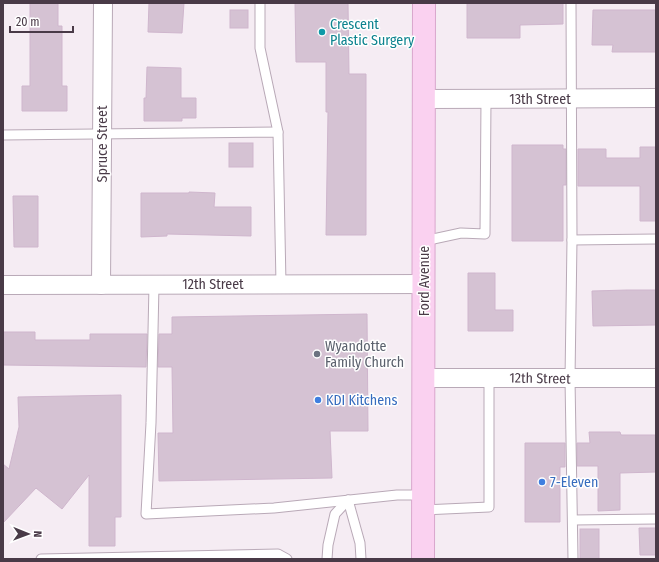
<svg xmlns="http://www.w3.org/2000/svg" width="659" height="562" font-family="'Fira Sans Condensed',sans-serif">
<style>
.building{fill:#d5c2d3;stroke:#cfb6cd}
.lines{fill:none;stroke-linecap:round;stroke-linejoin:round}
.service-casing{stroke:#b9a9b7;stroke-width:11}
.minor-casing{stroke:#b9a9b7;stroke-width:20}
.secondary-casing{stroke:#d9a7cd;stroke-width:24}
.service{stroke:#fff;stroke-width:9}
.minor{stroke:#fff;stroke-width:18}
.secondary{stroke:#fad1f0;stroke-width:22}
.culture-dot{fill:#0f9aa8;stroke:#fff;stroke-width:1.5}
.worship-dot{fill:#6b7280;stroke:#fff;stroke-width:1.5}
.shop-dot{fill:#3f7fe0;stroke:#fff;stroke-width:1.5}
.labels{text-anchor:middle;stroke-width:3;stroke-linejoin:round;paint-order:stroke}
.culture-label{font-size:14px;fill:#0d838f;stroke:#fff;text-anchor:start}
.street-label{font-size:14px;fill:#493a47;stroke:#fff}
.worship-label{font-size:14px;fill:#5b616d;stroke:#fff;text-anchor:start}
.shop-label{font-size:14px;fill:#366cbe;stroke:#fff;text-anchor:start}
</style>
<rect width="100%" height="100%" fill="#f5ecf3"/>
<!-- building -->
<g class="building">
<polygon points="30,3 58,3 58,26 62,26 62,86 67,86 67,111 22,111 22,86 30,86"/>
<polygon points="149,3 184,3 182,33 148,32"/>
<polygon points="295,3 348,3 349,74 366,74 366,235 326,235 328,112 326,112 326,62 296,62"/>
<polygon points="467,3 563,3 563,24 520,25 520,38 467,38"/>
<rect x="230" y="10" width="18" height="18"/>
<polygon points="593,10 656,10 656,52 612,52 613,45 592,45"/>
<polygon points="147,67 181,68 181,98 196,98 196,118 182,118 182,121 144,121 144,98 146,98"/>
<rect x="229" y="143" width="24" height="24"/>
<polygon points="512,145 563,145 563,149 566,149 566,185 563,185 563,241 512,241"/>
<polygon points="640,147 656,147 656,221 640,221 640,186 578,186 578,149 606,149 606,158 640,158"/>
<polygon points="189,192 215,193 214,207 251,207 251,236 167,234 167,236 141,237 141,193 189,193"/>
<polygon points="13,196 38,196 38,247 14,247"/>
<polygon points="468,273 495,273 495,310 513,310 513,331 468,331"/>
<polygon points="627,290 656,290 656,325 593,326 592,291"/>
<polygon points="367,314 368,431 330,431 332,478 159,481 158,433 173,433 172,367 158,367 159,334 172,334 172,317"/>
<polygon points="3,332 35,332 35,340 90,340 90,334 147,334 146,367 3,365"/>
<polygon points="121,395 121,517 115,517 115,546 89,546 89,475 62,509 36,488 3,523 3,464 9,469 19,427 18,397"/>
<polygon points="589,432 620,432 621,435 656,435 656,472 620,473 620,510 598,511 598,466 577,466 577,443 590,443"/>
<polygon points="525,443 565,443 565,467 560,467 560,522 525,522"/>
<polygon points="639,528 656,528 656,555 640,555"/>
<rect x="580" y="529" width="19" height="30"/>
</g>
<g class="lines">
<defs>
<g id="service">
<polyline points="260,3 260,48 278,132"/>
<polyline points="571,3 572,240 570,379 573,559"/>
<polyline points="3,135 278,132 281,284"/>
<polyline points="572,240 656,239"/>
<polyline points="424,241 461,233 485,234 486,99"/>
<polyline points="154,285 151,423 146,514 274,508 397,495 423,495"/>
<polyline points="348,500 360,543 361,559"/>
<polyline points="423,510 489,507 489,378"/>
<polyline points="573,520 656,519"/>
<polyline points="41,559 278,554 287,559"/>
<polyline points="327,559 328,545 335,514 348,500"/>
</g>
<g id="minor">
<polyline points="424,99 656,98"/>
<polyline points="3,285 424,284"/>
<polyline points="101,285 103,3"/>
<polyline points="423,378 656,378"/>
</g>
<polyline id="secondary" points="423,559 424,3"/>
</defs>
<!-- service casing -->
<use href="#service" class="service-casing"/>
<!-- minor casing -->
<use href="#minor" class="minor-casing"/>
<!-- secondary casing -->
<use href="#secondary" class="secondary-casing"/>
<!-- service -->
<use href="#service" class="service"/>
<!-- minor -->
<use href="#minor" class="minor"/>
<!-- secondary -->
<use href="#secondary" class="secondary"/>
</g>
<!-- markers -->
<circle class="culture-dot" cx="322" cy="32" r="4"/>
<circle class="worship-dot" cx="317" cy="354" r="4"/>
<g class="shop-dot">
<circle cx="318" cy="400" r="4"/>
<circle cx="542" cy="482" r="4"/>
</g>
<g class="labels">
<!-- culture labels -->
<g class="culture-label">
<text x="330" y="29">Crescent<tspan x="330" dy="16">Plastic Surgery</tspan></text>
</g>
<!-- street labels -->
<g class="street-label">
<text x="540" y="104">13th Street</text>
<text transform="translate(102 144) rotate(-90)" y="5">Spruce Street</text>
<text transform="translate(424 281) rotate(-90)" y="5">Ford Avenue</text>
<text x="213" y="289">12th Street</text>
<text transform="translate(540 378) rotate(1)" y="5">12th Street</text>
</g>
<!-- worship labels -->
<g class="worship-label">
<text x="325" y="351">Wyandotte<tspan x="325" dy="16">Family Church</tspan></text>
</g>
<!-- shop labels -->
<g class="shop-label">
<text x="326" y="405">KDI Kitchens</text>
<text x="550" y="487">7-Eleven</text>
</g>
</g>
<!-- border -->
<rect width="659" height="562" fill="none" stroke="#493a47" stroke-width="8"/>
<!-- north arrow -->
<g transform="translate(28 534) rotate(91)" stroke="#ffffff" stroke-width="3" paint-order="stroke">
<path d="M0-3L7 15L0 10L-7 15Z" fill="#493a47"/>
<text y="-6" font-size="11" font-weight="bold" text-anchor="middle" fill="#493a47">N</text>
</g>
<!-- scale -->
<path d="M10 26v6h63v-6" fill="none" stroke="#493a47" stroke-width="2"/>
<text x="16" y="26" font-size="12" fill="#493a47" stroke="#ffffff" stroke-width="3" paint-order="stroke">20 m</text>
</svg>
